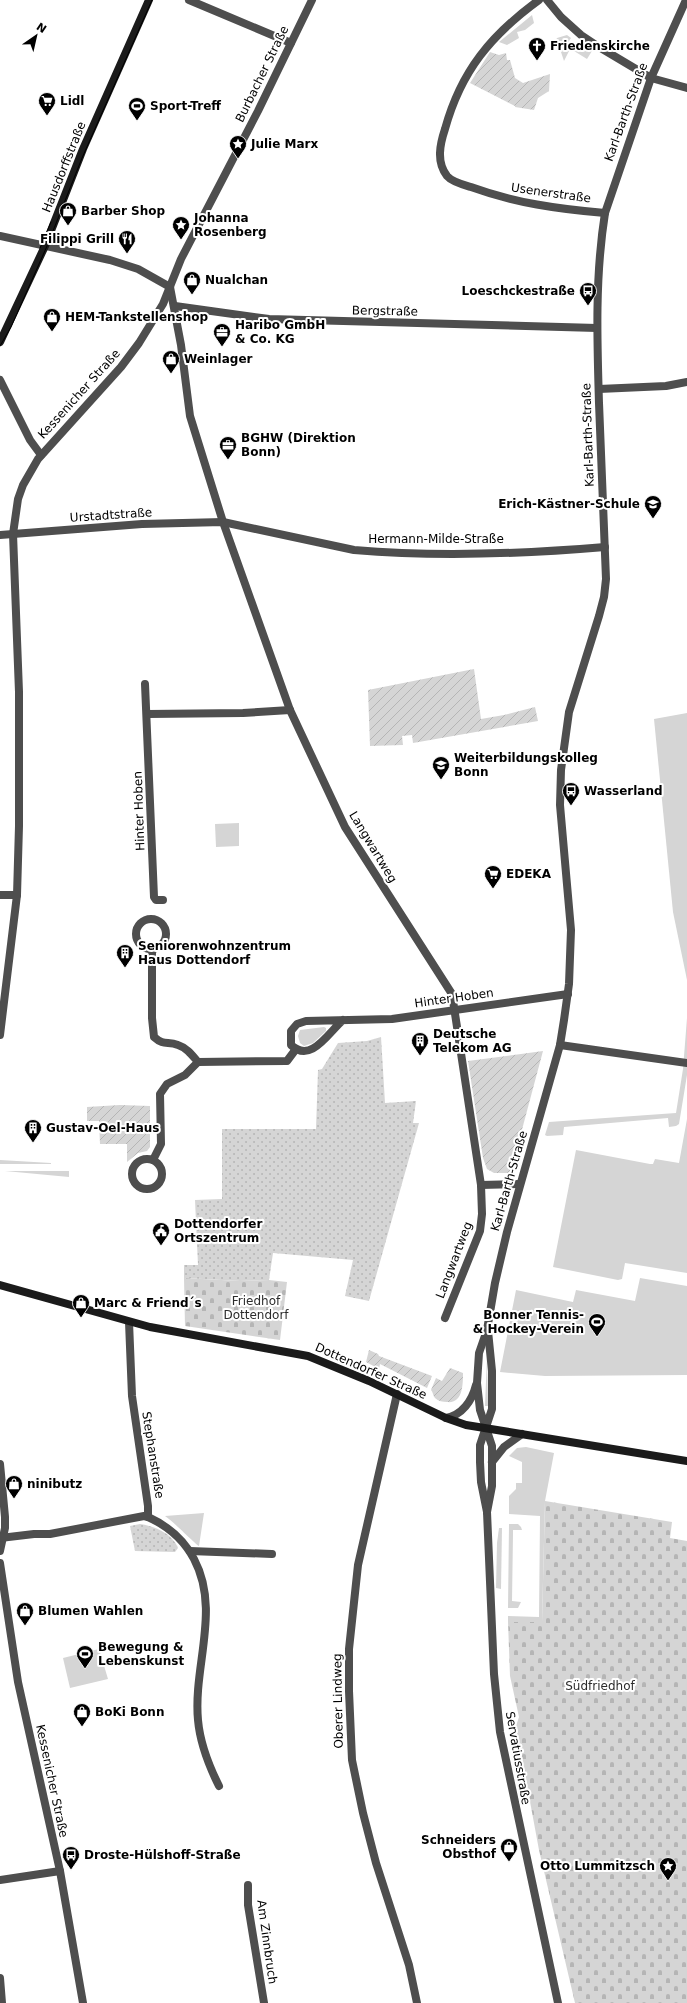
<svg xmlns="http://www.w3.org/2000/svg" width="687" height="2003" font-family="'DejaVu Sans',sans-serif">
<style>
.grass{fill:#d5d5d5}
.cemetery{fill:url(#cemetery-stones)}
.park{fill:url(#park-dots)}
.garden{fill:url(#garden-furrows)}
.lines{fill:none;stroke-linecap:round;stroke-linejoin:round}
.minor{stroke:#4e4e4e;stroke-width:8}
.tertiary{stroke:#4e4e4e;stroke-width:8}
.secondary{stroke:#1b1b1b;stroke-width:8}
.tram{stroke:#000;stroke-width:1}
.labels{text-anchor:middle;stroke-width:4;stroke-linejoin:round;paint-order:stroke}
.poi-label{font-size:12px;font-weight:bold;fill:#000;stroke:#fff;text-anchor:start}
.street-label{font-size:12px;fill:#000;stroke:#fff}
.park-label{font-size:12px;fill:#2c2c2c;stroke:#fff}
</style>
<defs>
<pattern id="cemetery-stones" width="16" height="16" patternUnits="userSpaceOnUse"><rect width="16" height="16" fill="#d5d5d5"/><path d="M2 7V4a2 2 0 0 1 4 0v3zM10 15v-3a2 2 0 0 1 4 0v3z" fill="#b5b5b5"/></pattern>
<pattern id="park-dots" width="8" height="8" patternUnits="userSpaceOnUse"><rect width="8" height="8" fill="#d5d5d5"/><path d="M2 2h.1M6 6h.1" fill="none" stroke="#b5b5b5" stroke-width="1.8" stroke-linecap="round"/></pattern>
<pattern id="garden-furrows" width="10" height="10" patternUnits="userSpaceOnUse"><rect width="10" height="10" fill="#d5d5d5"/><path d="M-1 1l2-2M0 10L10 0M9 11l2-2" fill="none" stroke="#b5b5b5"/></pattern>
</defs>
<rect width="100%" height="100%" fill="#fff"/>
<!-- grass -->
<g class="grass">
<polygon points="532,15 534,23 525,30 517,32 519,38 507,45 499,42"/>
<polygon points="567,35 571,38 567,44 571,47 564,61 560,49 557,49 555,42 557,38"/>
<polygon points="578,43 592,51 587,59 574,51"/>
<polygon points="687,713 687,980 673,912 654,719"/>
<polygon points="239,823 239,846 216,847 215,824"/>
<polygon points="687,1018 687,1075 679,1124 676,1126 669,1127 668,1118 564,1127 563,1135 547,1136 545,1135 549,1122 676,1113 683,1069"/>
<polygon points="324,1027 326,1028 326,1031 313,1043 304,1046 300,1043 298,1036 300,1030"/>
<polygon points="687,1119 687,1273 625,1263 622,1279 618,1280 553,1267 576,1150 650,1164 653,1164 655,1159 679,1163"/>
<polygon points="0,1160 51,1163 51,1164 0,1164"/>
<polygon points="5,1171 69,1171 69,1177"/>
<polygon points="640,1278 687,1286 687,1375 545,1376 500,1372 516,1290 573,1302 576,1290 635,1301"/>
<polygon points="487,1357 488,1406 485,1406"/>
<polygon points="526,1447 554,1453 545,1501 542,1622 508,1622 508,1616 539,1617 540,1516 509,1514 509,1496 516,1489 516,1483 522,1483 522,1462 509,1456 517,1448"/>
<path d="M 204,1513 L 199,1546 C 196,1545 173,1521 165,1516 Z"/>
<polygon points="509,1524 518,1524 521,1527 522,1530 513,1530 513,1534 512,1601 521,1602 518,1608 508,1608"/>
<polygon points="499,1528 502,1528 501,1589 496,1588 497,1543"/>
<polygon points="99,1649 108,1679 70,1688 63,1658"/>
</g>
<!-- cemetery -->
<g class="cemetery">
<polygon points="184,1278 240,1281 269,1280 287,1282 280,1340 185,1326"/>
<polygon points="545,1501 672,1522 670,1538 687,1541 687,2003 575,2003 539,1850 516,1726 519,1717 510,1676 508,1622 542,1622"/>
</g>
<!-- park -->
<g class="park">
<polygon points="381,1037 385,1103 416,1101 413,1123 419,1123 369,1301 345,1296 353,1260 273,1253 269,1280 240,1281 184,1278 184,1265 198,1265 195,1200 222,1199 222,1129 316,1129 318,1070 322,1069 338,1043 367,1041"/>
<path d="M 140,1524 C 154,1526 172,1533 178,1548 L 175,1552 L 135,1551 L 130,1526 Z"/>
</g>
<!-- garden -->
<g class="garden">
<polygon points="490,52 499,55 506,53 507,60 510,60 515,78 523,83 550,74 549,91 538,98 534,110 515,107 515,106 470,83"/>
<polygon points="474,669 481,719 504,715 535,707 538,721 413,743 412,735 402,736 403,745 370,746 368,690"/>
<polygon points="543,1051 512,1167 509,1173 494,1173 487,1169 483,1158 468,1061"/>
<polygon points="120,1105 150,1106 150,1147 147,1151 138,1153 127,1162 127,1144 100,1144 99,1121 87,1121 87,1107"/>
<polygon points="369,1350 378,1354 379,1356 432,1376 427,1388 380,1364 379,1369 366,1362"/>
<path d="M 450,1368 L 463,1373 C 463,1384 463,1404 447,1402 C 443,1402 438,1401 435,1398 C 433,1396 433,1392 431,1390 L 436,1378 L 442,1381 Z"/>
</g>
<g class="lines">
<!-- minor -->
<g class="minor">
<polyline points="189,0 291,43"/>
<path d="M 539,0 C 491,35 461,71 445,129 C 440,144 436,162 447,176 C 452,182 464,185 471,187 C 515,203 558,209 605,213"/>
<polyline points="547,0 561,17 581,35 599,47 651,78 687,88"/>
<polyline points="0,236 110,260 138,269 170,287"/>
<polyline points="170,287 181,345 190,416 223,522 290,710 345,827 452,994 481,1185 482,1214 480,1231 445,1318"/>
<polyline points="175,306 269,319 597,328"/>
<polyline points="0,380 30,440 41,455"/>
<polyline points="599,389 666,386 687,382"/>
<path d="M 0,535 L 142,524 L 223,522 L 354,550 C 437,557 522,554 605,547"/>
<polyline points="145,684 154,897 156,900 163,900"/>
<polyline points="148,714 243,713 290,710"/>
<polyline points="0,895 17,895"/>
<circle cx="151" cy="934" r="15"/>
<path d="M 152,949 L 152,1018 L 154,1037 C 164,1046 167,1041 178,1045 C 187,1048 192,1055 198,1062 L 185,1075 L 167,1084 L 160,1094 L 161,1144 L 153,1160"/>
<path d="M 343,1020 C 328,1033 311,1064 291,1045 L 291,1031 L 297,1024 L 306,1021 L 392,1019 L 568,994"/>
<polyline points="0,1035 17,895 19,826 19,692 13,534 18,499 23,485 38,459 121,367 139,343 163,304 181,259 258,111 312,0"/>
<polyline points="560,1045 687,1063"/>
<polyline points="198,1062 287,1061 296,1049"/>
<circle cx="147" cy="1174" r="15"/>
<polyline points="481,1185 520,1184"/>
<polyline points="397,1394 358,1565 349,1649 349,1691 352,1760 363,1813 376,1863 409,1965 417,2003"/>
<polyline points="0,1464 5,1517 5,1528 0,1551"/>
<path d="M 148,1517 C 168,1526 184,1540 194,1559 C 221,1610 193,1666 198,1720 C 200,1743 209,1766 219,1786"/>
<polyline points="0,1538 34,1534 50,1534 144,1516 148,1517 148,1506 132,1396 129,1322"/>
<polyline points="190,1551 272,1554"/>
<polyline points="0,1563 18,1682 60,1871 83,2003"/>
<polyline points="0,1880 60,1871"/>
<polyline points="248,1885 248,1905 264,2003"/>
<polyline points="0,1978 2,2003"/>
</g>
<!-- tertiary -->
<g class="tertiary">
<polyline points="488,1331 492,1371 492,1409 480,1445 480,1462 481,1482 487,1512 494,1674 500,1732 558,2003"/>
<path d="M 446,1418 C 462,1415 472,1401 476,1385"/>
<polyline points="492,1462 504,1447 522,1434"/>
<path d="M 487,1512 L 492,1486 L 492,1446 L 480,1410 L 477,1383 L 479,1353 L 487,1330 L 495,1283 L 507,1232 L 560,1045 L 564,1020 L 569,984 L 571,930 L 560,805 L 561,770 L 569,712 L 599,616 L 604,597 L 606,579 C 604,520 601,462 599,403 C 597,339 595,276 605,213 L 651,78 L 686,0"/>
</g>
<!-- secondary -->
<g class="secondary">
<polyline points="0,342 45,246 83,149 149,0"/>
<polyline points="0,1285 150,1327 308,1356 369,1381 446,1418 466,1425 687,1461"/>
</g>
<!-- tram -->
<g class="tram">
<polyline points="40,248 51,222"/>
<polyline points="0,346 11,327 47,246 82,158 152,0"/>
</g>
</g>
<!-- icons -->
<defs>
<symbol id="church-pin" viewBox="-11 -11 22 30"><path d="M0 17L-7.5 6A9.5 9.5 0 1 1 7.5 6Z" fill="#000" stroke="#fff"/><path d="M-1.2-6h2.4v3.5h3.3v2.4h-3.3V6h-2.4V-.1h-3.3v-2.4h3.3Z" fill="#fff"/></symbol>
<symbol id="supermarket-pin" viewBox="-11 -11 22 30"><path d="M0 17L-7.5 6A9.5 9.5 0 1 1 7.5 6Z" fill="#000" stroke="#fff"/><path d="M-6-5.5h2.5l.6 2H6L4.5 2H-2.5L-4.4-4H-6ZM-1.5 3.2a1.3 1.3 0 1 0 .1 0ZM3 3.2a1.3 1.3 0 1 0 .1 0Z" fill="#fff"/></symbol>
<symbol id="stadium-pin" viewBox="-11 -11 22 30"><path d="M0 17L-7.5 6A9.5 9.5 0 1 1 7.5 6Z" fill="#000" stroke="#fff"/><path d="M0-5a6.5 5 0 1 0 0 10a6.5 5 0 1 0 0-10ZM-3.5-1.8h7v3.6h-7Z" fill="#fff"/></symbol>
<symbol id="sight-pin" viewBox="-11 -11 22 30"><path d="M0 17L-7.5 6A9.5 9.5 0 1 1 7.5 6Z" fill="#000" stroke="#fff"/><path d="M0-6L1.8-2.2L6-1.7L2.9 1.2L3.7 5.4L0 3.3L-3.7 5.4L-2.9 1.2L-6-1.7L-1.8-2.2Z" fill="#fff"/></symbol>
<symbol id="shop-pin" viewBox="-11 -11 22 30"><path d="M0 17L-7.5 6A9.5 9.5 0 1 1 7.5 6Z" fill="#000" stroke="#fff"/><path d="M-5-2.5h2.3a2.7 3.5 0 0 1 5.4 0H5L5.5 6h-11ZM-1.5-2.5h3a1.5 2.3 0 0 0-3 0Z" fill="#fff"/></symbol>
<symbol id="restaurant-pin" viewBox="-11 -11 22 30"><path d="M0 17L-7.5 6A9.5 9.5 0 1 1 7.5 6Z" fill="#000" stroke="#fff"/><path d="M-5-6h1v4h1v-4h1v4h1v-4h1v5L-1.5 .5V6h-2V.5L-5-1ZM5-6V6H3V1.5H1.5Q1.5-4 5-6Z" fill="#fff"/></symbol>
<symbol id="bus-pin" viewBox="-11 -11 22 30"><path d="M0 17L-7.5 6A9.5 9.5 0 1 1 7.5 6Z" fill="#000" stroke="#fff"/><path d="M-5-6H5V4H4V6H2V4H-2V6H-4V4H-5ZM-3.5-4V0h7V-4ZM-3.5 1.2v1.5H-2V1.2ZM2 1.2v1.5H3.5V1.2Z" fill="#fff"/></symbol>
<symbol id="office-pin" viewBox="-11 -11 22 30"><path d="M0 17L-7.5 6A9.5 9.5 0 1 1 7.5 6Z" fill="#000" stroke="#fff"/><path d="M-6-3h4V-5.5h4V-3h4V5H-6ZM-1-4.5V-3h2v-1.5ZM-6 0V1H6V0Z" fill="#fff"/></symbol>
<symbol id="school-pin" viewBox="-11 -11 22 30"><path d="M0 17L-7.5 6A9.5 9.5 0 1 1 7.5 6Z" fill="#000" stroke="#fff"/><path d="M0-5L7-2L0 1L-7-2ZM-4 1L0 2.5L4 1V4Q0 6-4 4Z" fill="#fff"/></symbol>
<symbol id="university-pin" viewBox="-11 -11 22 30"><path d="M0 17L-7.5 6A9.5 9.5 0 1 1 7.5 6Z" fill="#000" stroke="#fff"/><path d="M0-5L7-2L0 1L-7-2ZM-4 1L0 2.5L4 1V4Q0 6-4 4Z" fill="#fff"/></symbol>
<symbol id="building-pin" viewBox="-11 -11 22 30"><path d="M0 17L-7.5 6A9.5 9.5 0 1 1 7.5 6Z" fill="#000" stroke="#fff"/><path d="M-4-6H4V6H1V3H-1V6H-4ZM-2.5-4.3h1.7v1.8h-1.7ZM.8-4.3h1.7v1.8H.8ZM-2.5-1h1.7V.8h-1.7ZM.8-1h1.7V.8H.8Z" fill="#fff"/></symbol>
<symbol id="civic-pin" viewBox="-11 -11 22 30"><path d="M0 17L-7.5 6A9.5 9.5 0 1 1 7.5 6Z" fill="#000" stroke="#fff"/><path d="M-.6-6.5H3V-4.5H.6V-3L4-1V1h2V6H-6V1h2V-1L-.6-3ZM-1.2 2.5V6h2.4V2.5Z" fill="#fff"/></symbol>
</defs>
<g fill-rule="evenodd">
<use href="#church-pin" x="527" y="36" width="20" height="27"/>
<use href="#supermarket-pin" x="37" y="91" width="20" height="27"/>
<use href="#stadium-pin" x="127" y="96" width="20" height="27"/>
<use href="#sight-pin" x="228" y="134" width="20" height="27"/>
<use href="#shop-pin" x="58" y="201" width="20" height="27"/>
<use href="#sight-pin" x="171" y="215" width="20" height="27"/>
<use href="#restaurant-pin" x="117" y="229" width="20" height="27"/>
<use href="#shop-pin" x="182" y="270" width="20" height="27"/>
<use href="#bus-pin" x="578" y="281" width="20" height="27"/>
<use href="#shop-pin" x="42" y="307" width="20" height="27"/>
<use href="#office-pin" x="212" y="322" width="20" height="27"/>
<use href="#shop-pin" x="161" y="349" width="20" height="27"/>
<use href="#office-pin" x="218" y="435" width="20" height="27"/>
<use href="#school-pin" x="643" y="494" width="20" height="27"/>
<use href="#university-pin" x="431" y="755" width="20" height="27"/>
<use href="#bus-pin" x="561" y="781" width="20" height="27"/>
<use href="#supermarket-pin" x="483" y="864" width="20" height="27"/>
<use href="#building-pin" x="115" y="943" width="20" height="27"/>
<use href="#building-pin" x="410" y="1031" width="20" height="27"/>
<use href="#building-pin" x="23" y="1118" width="20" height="27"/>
<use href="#civic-pin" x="151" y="1221" width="20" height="27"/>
<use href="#shop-pin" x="71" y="1293" width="20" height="27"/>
<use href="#stadium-pin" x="587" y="1312" width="20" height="27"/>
<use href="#shop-pin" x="4" y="1474" width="20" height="27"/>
<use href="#shop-pin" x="15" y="1601" width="20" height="27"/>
<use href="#stadium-pin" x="75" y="1644" width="20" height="27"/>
<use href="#shop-pin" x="72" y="1702" width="20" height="27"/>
<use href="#shop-pin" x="499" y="1837" width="20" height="27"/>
<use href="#bus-pin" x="61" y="1845" width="20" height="27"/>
<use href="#sight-pin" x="658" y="1856" width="20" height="27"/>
</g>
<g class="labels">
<!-- poi labels -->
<g class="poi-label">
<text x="550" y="50">Friedenskirche</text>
<text x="60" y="105">Lidl</text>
<text x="150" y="110">Sport-Treff</text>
<text x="251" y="148">Julie Marx</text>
<text x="81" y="215">Barber Shop</text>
<text x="194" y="222">Johanna<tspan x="194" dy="14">Rosenberg</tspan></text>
<text x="114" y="243" text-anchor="end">Filippi Grill</text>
<text x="205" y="284">Nualchan</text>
<text x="575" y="295" text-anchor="end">Loeschckestraße</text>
<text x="65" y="321">HEM-Tankstellenshop</text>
<text x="235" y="329">Haribo GmbH<tspan x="235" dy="14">&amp; Co. KG</tspan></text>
<text x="184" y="363">Weinlager</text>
<text x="241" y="442">BGHW (Direktion<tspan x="241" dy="14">Bonn)</tspan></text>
<text x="640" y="508" text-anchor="end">Erich-Kästner-Schule</text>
<text x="454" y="762">Weiterbildungskolleg<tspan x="454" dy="14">Bonn</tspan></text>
<text x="584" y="795">Wasserland</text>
<text x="506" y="878">EDEKA</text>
<text x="138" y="950">Seniorenwohnzentrum<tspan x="138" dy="14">Haus Dottendorf</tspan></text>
<text x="433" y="1038">Deutsche<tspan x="433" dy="14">Telekom AG</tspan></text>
<text x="46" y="1132">Gustav-Oel-Haus</text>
<text x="174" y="1228">Dottendorfer<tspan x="174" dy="14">Ortszentrum</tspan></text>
<text x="94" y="1307">Marc &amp; Friend´s</text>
<text x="584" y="1319" text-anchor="end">Bonner Tennis-<tspan x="584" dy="14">&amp; Hockey-Verein</tspan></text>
<text x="27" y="1488">ninibutz</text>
<text x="38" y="1615">Blumen Wahlen</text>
<text x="98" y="1651">Bewegung &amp;<tspan x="98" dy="14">Lebenskunst</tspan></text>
<text x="95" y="1716">BoKi Bonn</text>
<text x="496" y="1844" text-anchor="end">Schneiders<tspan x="496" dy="14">Obsthof</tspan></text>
<text x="84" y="1859">Droste-Hülshoff-Straße</text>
<text x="655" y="1870" text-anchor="end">Otto Lummitzsch</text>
</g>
<!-- street labels -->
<g class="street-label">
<text transform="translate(262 74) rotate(-64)" y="4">Burbacher Straße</text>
<text transform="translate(626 112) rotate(-70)" y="4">Karl-Barth-Straße</text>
<text transform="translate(64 167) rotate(-68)" y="4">Hausdorffstraße</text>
<text transform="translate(551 193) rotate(8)" y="4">Usenerstraße</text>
<text transform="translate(385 311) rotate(1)" y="4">Bergstraße</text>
<text transform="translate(79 394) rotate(-48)" y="4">Kessenicher Straße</text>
<text transform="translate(588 435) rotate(-92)" y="4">Karl-Barth-Straße</text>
<text transform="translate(111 515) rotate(-4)" y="4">Urstadtstraße</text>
<text x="436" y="543">Hermann-Milde-Straße</text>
<text transform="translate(139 811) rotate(-92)" y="4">Hinter Hoben</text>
<text transform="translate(373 847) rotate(59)" y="4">Langwartweg</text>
<text transform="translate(454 998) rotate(-8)" y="4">Hinter Hoben</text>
<text transform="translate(509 1181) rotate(-74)" y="4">Karl-Barth-Straße</text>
<text transform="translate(454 1260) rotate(-69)" y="4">Langwartweg</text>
<text transform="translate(371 1371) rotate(24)" y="4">Dottendorfer Straße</text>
<text transform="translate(153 1455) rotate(81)" y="4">Stephanstraße</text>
<text transform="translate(338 1701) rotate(-91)" y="4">Oberer Lindweg</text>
<text transform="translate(518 1758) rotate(80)" y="4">Servatiusstraße</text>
<text transform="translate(52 1781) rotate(78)" y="4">Kessenicher Straße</text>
<text transform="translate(267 1942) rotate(82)" y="4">Am Zinnbruch</text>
</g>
<!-- park labels -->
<g class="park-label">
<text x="256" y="1305">Friedhof<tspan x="256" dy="14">Dottendorf</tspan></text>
<text x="600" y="1690">Südfriedhof</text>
</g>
</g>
<!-- north arrow -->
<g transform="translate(36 36) rotate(34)" stroke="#ffffff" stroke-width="3" paint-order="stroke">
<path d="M0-3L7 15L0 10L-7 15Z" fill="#000000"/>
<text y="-6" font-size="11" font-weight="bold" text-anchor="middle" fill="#000000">N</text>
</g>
</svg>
